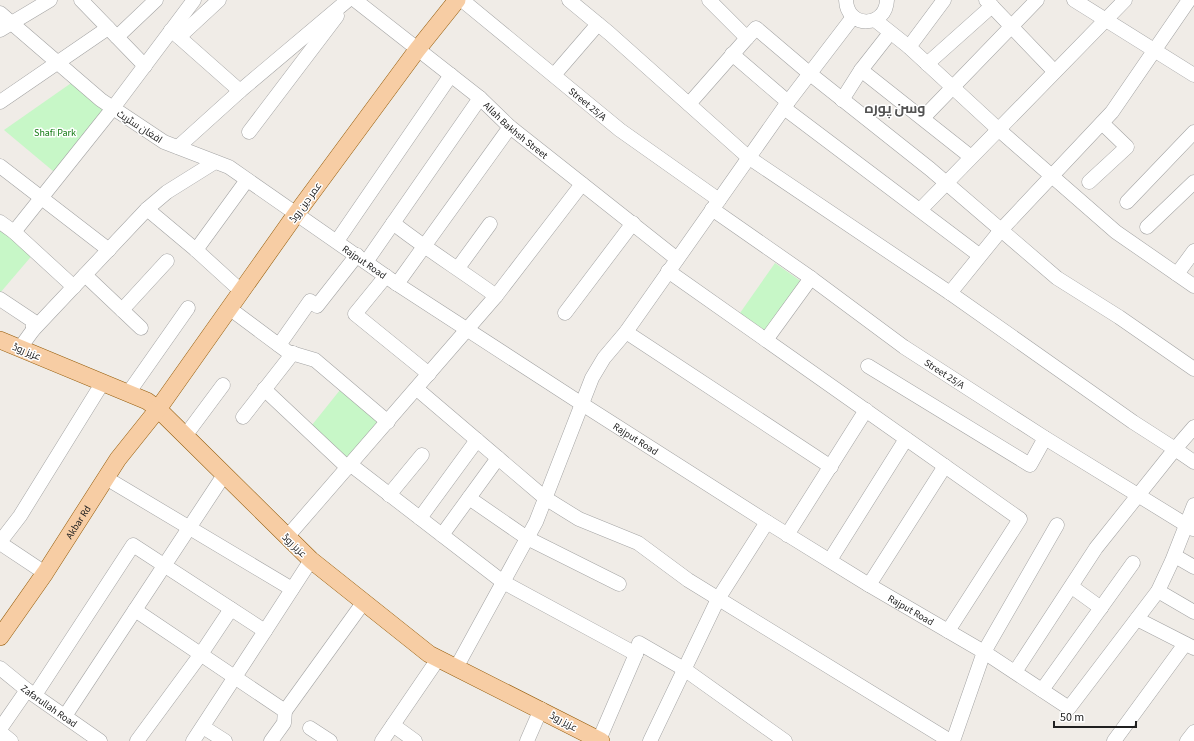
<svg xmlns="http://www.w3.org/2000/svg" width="1194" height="741" font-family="'Source Sans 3',Cairo,sans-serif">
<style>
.park{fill:#c7f7c7}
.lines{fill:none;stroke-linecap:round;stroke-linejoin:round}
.minor-casing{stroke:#a4a4a4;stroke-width:15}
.major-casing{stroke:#945b08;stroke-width:18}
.minor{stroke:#fff;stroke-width:14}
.major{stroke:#f7cda4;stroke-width:17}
.labels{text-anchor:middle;stroke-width:3;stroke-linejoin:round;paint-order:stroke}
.street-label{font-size:10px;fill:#202020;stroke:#fff}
.park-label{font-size:10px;fill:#127a12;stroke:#fff}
.district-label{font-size:14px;font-weight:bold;fill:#535353;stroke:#fff}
</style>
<rect width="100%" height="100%" fill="#f0ece7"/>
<!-- park -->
<g class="park">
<polygon points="77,79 113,108 59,176 4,130"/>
<polygon points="0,222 35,252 0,293"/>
<polygon points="775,263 802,282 767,332 740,313"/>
<polygon points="344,385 388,422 348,468 308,430"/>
</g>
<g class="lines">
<defs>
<g id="minor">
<polyline points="81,0 145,66"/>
<path id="s1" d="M 355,0 L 480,98 L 510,127 L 677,259"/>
<path id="s2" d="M 462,0 L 620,130 L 719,200"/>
<polyline points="569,0 609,33 748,157 950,293 1133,422 1175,449 1194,427"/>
<polyline points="709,0 747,38 756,28 809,73 930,169 1057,278 1119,317 1194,369"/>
<path d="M 846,0 C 847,29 886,28 887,0"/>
<polyline points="986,0 1054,71"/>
<polyline points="1074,0 1194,75"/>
<path id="s3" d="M 0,13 L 101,100 L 164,142 L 229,167 L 397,284 L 582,404 L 767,522 L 869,585 L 984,652 L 1069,708 L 1158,591 L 1172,561 L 1194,505"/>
<polyline points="875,20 909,47 998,129 1116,232 1194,286"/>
<polyline points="0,30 50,0"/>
<polyline points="171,30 240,91"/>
<polyline points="117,37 156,0"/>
<polyline points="179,37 219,0"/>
<polyline points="909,47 944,0"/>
<polyline points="732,54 788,102"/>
<polyline points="927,64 992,6"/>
<polyline points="861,70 971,157"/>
<polyline points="554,75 598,24"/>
<polyline points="842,100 861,70 890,33"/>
<polyline points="0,102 108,28"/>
<polyline points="689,104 747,38"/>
<polyline points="784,108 979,255"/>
<polyline points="923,118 1037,0"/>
<polyline points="249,132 337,16"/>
<polyline points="178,147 240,91 348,0"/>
<polyline points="0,166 109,250"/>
<polyline points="1089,182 1127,147 1102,123"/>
<polyline points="1127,202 1194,132"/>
<polyline points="147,209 196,250 241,291"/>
<path id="s4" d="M 712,209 L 811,278 L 904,347 L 1045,438 L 1193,529"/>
<polyline points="920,210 1125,0"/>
<polyline points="0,222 14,232 74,287"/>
<path d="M 393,223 C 426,249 462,271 496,296"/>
<polyline points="1147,227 1194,182"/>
<polyline points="14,232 113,108 194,0"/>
<polyline points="337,241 451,75"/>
<polyline points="196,250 247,180"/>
<polyline points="366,262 480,98"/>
<polyline points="458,268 490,224"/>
<polyline points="668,271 1020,519 948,631"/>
<polyline points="1177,274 1194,251"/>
<polyline points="85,275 141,328"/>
<polyline points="386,276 355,314 429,374"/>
<polyline points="397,284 510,127"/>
<polyline points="950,293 1001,230 1112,112 1189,0"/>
<polyline points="0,299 33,321 33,330"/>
<polyline points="229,308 288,352 315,360 388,422"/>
<polyline points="122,310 167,261"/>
<polyline points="565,313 633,223"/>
<polyline points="626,332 831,467"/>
<polyline points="766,340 811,278"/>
<polyline points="279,345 310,301 317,306 357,255"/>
<polyline points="20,348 33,330 147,209 167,192 215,162"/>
<polyline points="868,366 1030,465 1045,438"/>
<polyline points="264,389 348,468"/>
<polyline points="417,389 545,498 579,519 638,543 688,580 950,741"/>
<polyline points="129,392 188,308"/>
<polyline points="243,417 293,353"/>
<polyline points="185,436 223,385"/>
<polyline points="351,465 503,582 636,654 639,643 684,669 785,741"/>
<polyline points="106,478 292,589"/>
<polyline points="389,495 422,455"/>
<polyline points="469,498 527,538 619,584"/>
<polyline points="420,518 477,440"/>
<polyline points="442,535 498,458"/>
<polyline points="787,535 866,410"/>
<polyline points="287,537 496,296 582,184"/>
<polyline points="0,542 20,516 103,382"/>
<polyline points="0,543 45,573"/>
<polyline points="1175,556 1194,567"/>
<polyline points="830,560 906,439"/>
<polyline points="869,585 945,466"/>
<polyline points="1072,587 1101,608"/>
<polyline points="1158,591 1194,612"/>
<polyline points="135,610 285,711 284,723 271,741"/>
<polyline points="1137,619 1194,648"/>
<polyline points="265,631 311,560"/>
<path id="s5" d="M 0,668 L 27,690 L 100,741"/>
<polyline points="456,668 536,522 592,378 604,358 626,332 788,102 853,17"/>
<polyline points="1015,672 1096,548 1175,449 1194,462"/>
<polyline points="1042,690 1133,563"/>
<polyline points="35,695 133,545 265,631 193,741"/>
<polyline points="285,711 363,603"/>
<polyline points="65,716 224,475"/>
<polyline points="393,725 415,741"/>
<polyline points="203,727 225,741"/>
<polyline points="310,728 330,741"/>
<polyline points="0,729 27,690"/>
<polyline points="0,732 11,741"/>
<polyline points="599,740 636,654"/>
<polyline points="137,741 201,654 231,609"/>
<polyline points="382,741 438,659"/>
<polyline points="527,741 541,709"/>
<polyline points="650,741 718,599 767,522"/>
<polyline points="953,741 984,652 1057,525"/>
<polyline points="1114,741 1185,644"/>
<polyline points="1187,741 1194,732"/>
</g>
<g id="major">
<polyline points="0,340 147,401 158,409 311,560 429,654 601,741"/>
<path id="s6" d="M 0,637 L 45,573 L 118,459 L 158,409 L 296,214 L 417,50 L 457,0"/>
</g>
</defs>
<!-- minor casing -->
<use href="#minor" class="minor-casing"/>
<!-- major casing -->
<use href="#major" class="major-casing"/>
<!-- minor -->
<use href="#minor" class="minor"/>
<!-- major -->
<use href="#major" class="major"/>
</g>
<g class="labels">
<!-- street labels -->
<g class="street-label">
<text dy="4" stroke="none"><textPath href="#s2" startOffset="163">Street 25/A</textPath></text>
<text transform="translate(140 126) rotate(33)" y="4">افغان سٹریٹ</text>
<text dy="4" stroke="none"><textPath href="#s1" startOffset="207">Allah Bakhsh Street</textPath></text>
<text transform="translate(305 202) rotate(-54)" y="4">عمر دین روڈ</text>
<text dy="4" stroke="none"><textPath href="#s3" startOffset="444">Rajput Road</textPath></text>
<text transform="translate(27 351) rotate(22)" y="4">عزیز روڈ</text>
<text dy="4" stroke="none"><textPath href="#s4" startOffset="285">Street 25/A</textPath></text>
<text dy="4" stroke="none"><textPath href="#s3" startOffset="768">Rajput Road</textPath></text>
<text dy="4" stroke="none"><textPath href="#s6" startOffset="139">Akbar Rd</textPath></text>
<text transform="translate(295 545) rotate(44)" y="4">عزیز روڈ</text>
<text dy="4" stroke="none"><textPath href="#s3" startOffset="1092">Rajput Road</textPath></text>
<text dy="4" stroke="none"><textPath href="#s5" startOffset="62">Zafarullah Road</textPath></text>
<text transform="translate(564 721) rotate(28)" y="4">عزیز روڈ</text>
</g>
<!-- park labels -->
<g class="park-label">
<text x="55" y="136">Shafi Park</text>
</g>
<!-- district labels -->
<g class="district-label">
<text x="895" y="113">وسن پورہ</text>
</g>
</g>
<!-- scale -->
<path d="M1054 721v6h82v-6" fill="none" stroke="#202020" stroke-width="2"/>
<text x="1060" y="721" font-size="12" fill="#202020" stroke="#ffffff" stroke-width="3" paint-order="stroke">50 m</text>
</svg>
